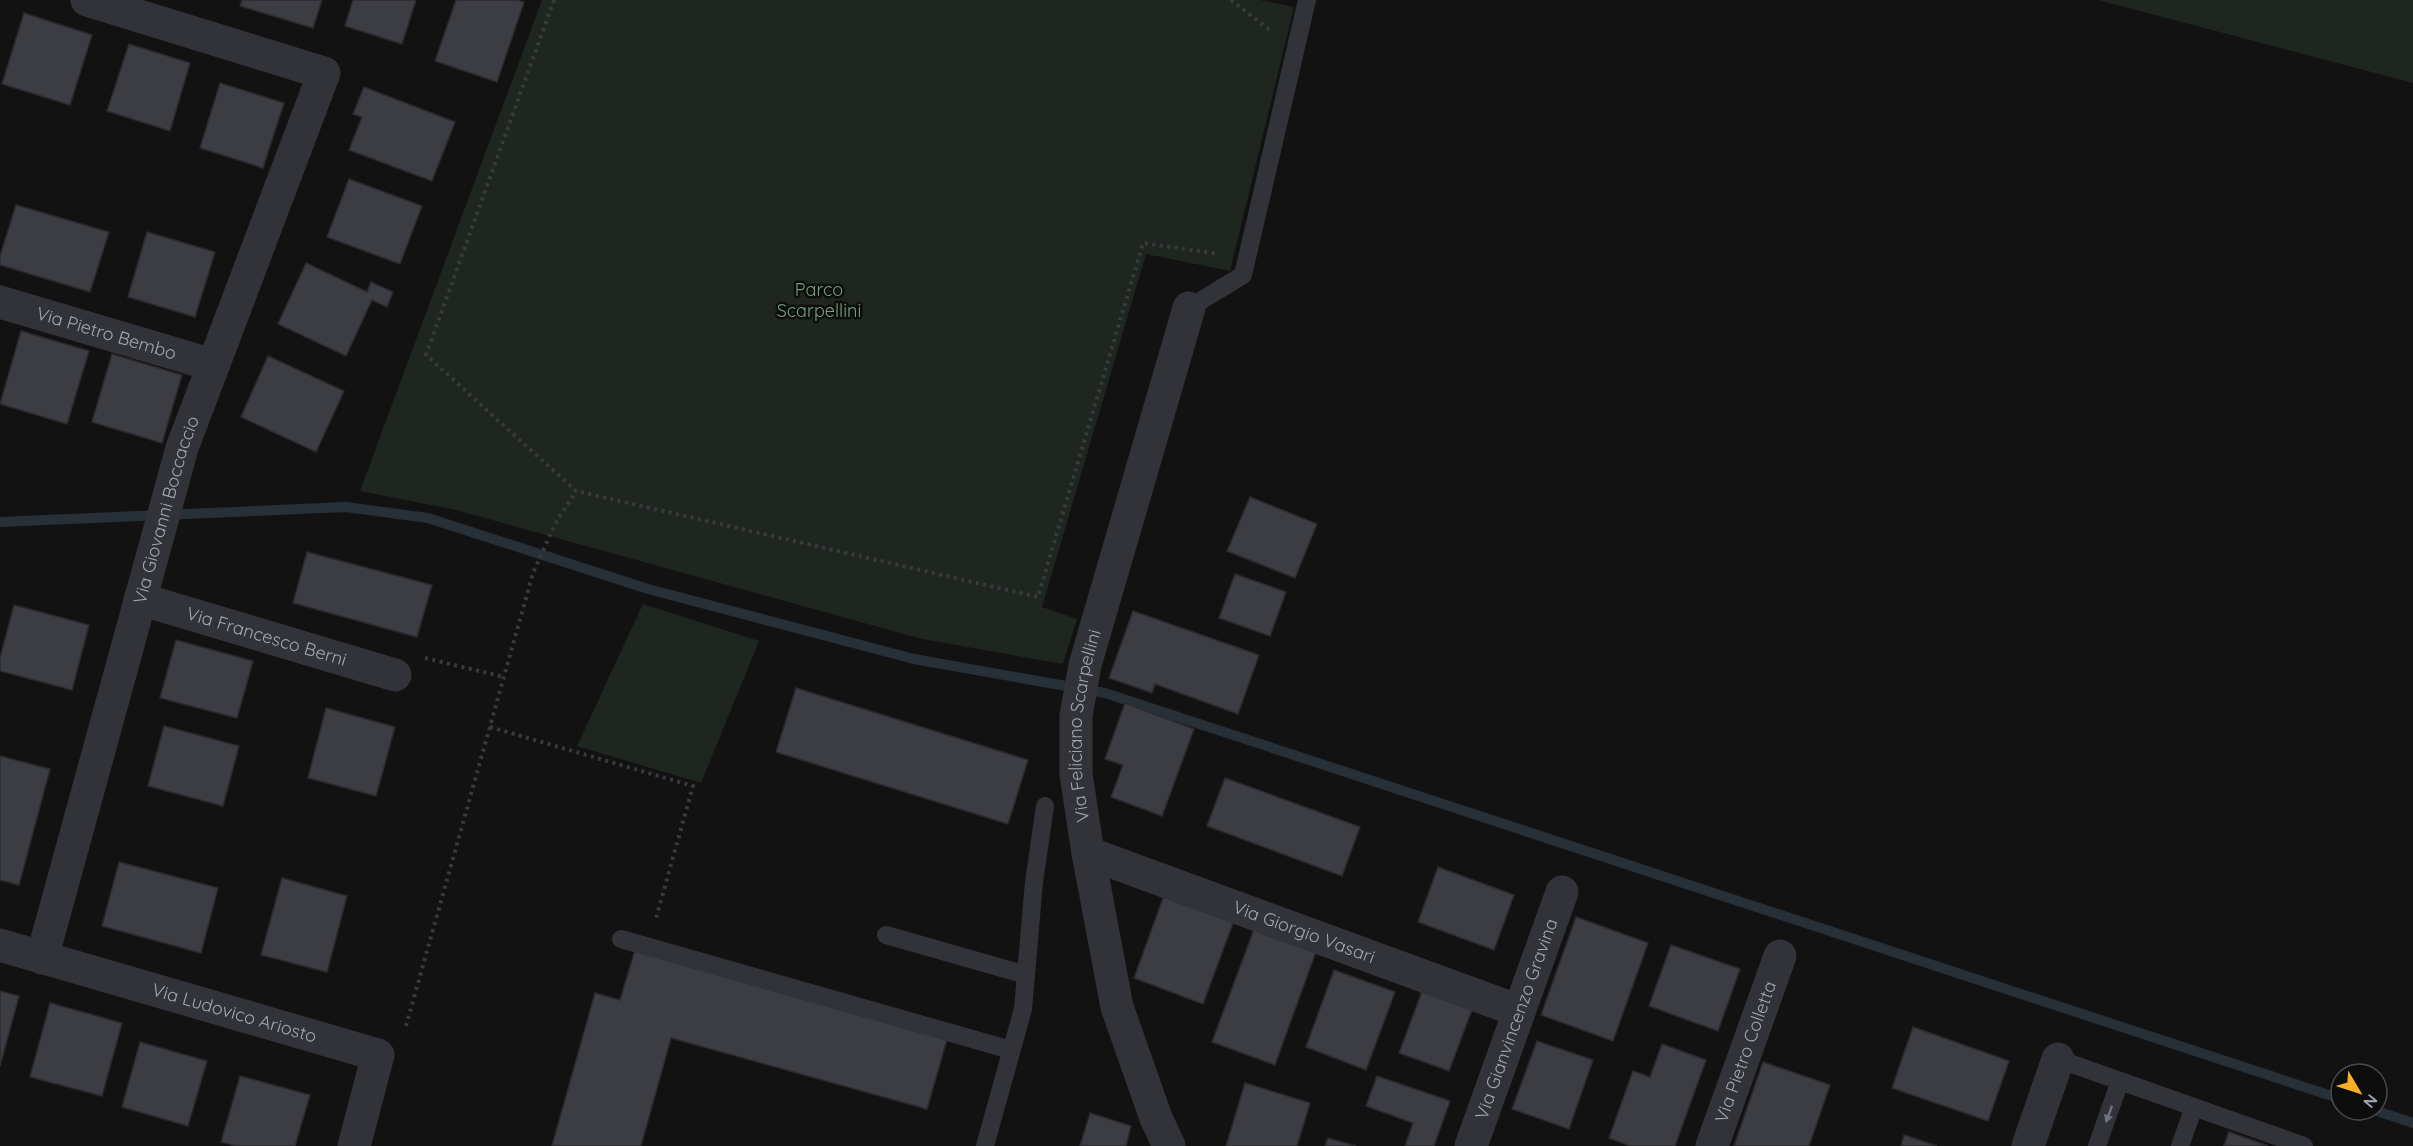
<svg xmlns="http://www.w3.org/2000/svg" width="2413" height="1146" font-family="Quicksand,sans-serif">
<style>
.green{fill:#1e261f}
.lines{fill:none;stroke-linecap:round;stroke-linejoin:round}
.stream{stroke:#283037;stroke-width:10}
.building{fill:#3c3d43;stroke:#2b2b2f;stroke-width:1.5}
.path{stroke:#383a3f;stroke-width:4;stroke-dasharray:3 4.5;stroke-linecap:butt}
.service{stroke:#323338;stroke-width:18}
.minor{stroke:#323338;stroke-width:33}
.oneway{fill:#70737d}
.labels{text-anchor:middle;stroke-width:5;stroke-linejoin:round;paint-order:stroke}
.park-label{font-size:18px;fill:#78a17a;stroke:#0d0d0e}
.street-label{font-size:18px;fill:#a2a8b5;stroke:#0d0d0e}
</style>
<rect width="100%" height="100%" fill="#121213"/>
<!-- green -->
<g class="green">
<polygon points="542,0 1260,0 1294,7 1230,271 1146,254 1042,607 1077,619 1063,664 922,639 456,510 360,491"/>
<polygon points="2098,0 2413,0 2413,83"/>
<polygon points="643,604 759,641 701,783 577,746"/>
</g>
<g class="lines">
<!-- stream -->
<g class="stream">
<polyline points="0,522 346,507 428,518 648,589 914,659 1105,693 2341,1099"/>
<polyline points="2374,1110 2413,1123"/>
</g>
</g>
<!-- building -->
<g class="building">
<polygon points="242,0 322,0 313,28 240,6"/>
<polygon points="353,0 416,0 402,44 345,26"/>
<polygon points="456,0 517,0 524,2 497,82 435,61"/>
<polygon points="24,13 92,35 70,105 2,84"/>
<polygon points="129,44 190,63 170,131 107,111"/>
<polygon points="220,83 284,103 263,168 200,148"/>
<polygon points="364,87 455,122 432,181 349,150 362,117 353,114"/>
<polygon points="349,179 422,206 400,264 327,237"/>
<polygon points="16,205 109,232 90,292 0,265 0,256"/>
<polygon points="147,232 215,252 195,317 128,297"/>
<polygon points="306,263 367,292 371,282 393,292 387,307 372,300 346,356 278,324"/>
<polygon points="21,331 89,351 67,424 0,404"/>
<polygon points="112,354 182,375 162,443 92,422"/>
<polygon points="268,356 344,391 316,452 241,417"/>
<polygon points="1250,497 1317,524 1295,578 1227,551"/>
<polygon points="307,552 432,585 417,637 293,603"/>
<polygon points="1235,574 1286,592 1270,636 1219,618"/>
<polygon points="14,605 89,625 72,690 0,671 0,658"/>
<polygon points="1133,611 1259,655 1238,714 1155,684 1152,693 1109,678"/>
<polygon points="176,640 253,661 237,718 160,698"/>
<polygon points="796,688 1028,760 1008,824 776,752"/>
<polygon points="1125,703 1194,729 1162,816 1111,797 1123,765 1105,759"/>
<polygon points="326,708 395,727 376,796 308,778"/>
<polygon points="164,726 239,746 223,806 148,786"/>
<polygon points="0,756 50,769 19,885 0,880"/>
<polygon points="1225,778 1360,827 1342,876 1207,826"/>
<polygon points="119,862 218,888 201,953 102,926"/>
<polygon points="1438,867 1514,895 1494,950 1418,922"/>
<polygon points="282,878 347,896 327,972 261,955"/>
<polygon points="1166,890 1236,915 1203,1004 1134,978"/>
<polygon points="1576,917 1648,943 1613,1041 1541,1015"/>
<polygon points="1256,924 1318,946 1275,1065 1212,1042"/>
<polygon points="1671,945 1740,969 1718,1031 1649,1006"/>
<polygon points="635,950 948,1036 927,1109 671,1038 641,1146 552,1146 595,993 620,1000"/>
<polygon points="1334,970 1395,992 1366,1070 1306,1047"/>
<polygon points="1426,981 1476,999 1449,1071 1399,1053"/>
<polygon points="0,991 19,996 0,1066"/>
<polygon points="50,1003 122,1023 102,1096 30,1077"/>
<polygon points="1913,1027 2009,1061 1988,1121 1892,1088"/>
<polygon points="1537,1041 1593,1060 1569,1129 1512,1109"/>
<polygon points="140,1042 207,1061 188,1126 122,1107"/>
<polygon points="1662,1044 1706,1060 1675,1146 1630,1146 1609,1138 1633,1071 1650,1077"/>
<polygon points="1763,1062 1830,1085 1809,1146 1734,1146"/>
<polygon points="240,1076 310,1095 295,1146 236,1146 221,1142"/>
<polygon points="1377,1076 1450,1101 1434,1146 1405,1146 1413,1123 1366,1106"/>
<polygon points="1245,1083 1310,1103 1297,1146 1226,1146"/>
<polygon points="1090,1113 1131,1126 1126,1146 1080,1146"/>
<polygon points="2229,1132 2268,1146 2224,1146"/>
<polygon points="2229,1132 2268,1146 2224,1146"/>
<polygon points="1904,1135 1937,1146 1901,1146"/>
<polygon points="1328,1138 1356,1146 1325,1146"/>
</g>
<g class="lines">
<!-- path -->
<g class="path">
<polyline points="554,0 426,355 576,491 1038,597 1143,243 1219,254"/>
<polyline points="1231,0 1271,31"/>
<polyline points="425,658 504,677"/>
<polyline points="490,727 693,786 655,922"/>
<polyline points="406,1026 533,573 555,524 576,491"/>
</g>
<!-- service -->
<g class="service">
<polyline points="1189,308 1243,275 1307,0"/>
<polyline points="886,935 1026,975"/>
<polyline points="621,939 1011,1050"/>
<polyline points="2058,1059 2304,1146"/>
<polyline points="985,1146 1023,1009 1034,882 1045,806"/>
<polyline points="2097,1146 2120,1081"/>
<polyline points="2180,1146 2194,1107"/>
</g>
<!-- minor -->
<g class="minor">
<path id="s1" d="M 0,302 L 213,365"/>
<path id="s2" d="M 140,599 L 395,675"/>
<path id="s3" d="M 1088,853 L 1519,1011"/>
<path id="s4" d="M 0,945 L 378,1055 L 354,1146"/>
<path id="s5" d="M 42,958 L 182,448 L 324,73 L 87,0"/>
<path id="s6" d="M 1169,1146 L 1156,1118 L 1117,1007 L 1088,853 L 1076,774 L 1076,716 L 1085,665 L 1189,308"/>
<path id="s7" d="M 1471,1146 L 1562,892"/>
<path id="s8" d="M 1712,1146 L 1780,956"/>
<polyline points="2028,1146 2058,1059"/>
</g>
</g>
<!-- one-way arrows -->
<defs><path id="oneway-solid" d="M-6-.8H1V-3.2L6.5 0L1 3.2V.8H-6Z" transform="scale(1.5)"/></defs>
<use class="oneway" href="#oneway-solid" transform="translate(2109 1114) rotate(110)"/>
<g class="labels">
<!-- park labels -->
<g class="park-label">
<text x="819" y="296">Parco<tspan x="819" dy="21">Scarpellini</tspan></text>
</g>
<!-- street labels -->
<g class="street-label">
<text dy="6" stroke="none"><textPath href="#s1" startOffset="111">Via Pietro Bembo</textPath></text>
<text dy="6" stroke="none"><textPath href="#s5" startOffset="465">Via Giovanni Boccaccio</textPath></text>
<text dy="6" stroke="none"><textPath href="#s2" startOffset="132">Via Francesco Berni</textPath></text>
<text dy="6" stroke="none"><textPath href="#s6" startOffset="434">Via Feliciano Scarpellini</textPath></text>
<text dy="6" stroke="none"><textPath href="#s3" startOffset="230">Via Giorgio Vasari</textPath></text>
<text dy="6" stroke="none"><textPath href="#s4" startOffset="244">Via Ludovico Ariosto</textPath></text>
<text dy="6" stroke="none"><textPath href="#s7" startOffset="135">Via Gianvincenzo Gravina</textPath></text>
<text dy="6" stroke="none"><textPath href="#s8" startOffset="100">Via Pietro Colletta</textPath></text>
</g>
</g>
<!-- north arrow -->
<g transform="translate(2359 1092) rotate(129)"><circle r="28" fill="#0d0d0e" stroke="#494b51" stroke-width="1.5"/>
<path d="M0-4.5L10 22L0 15L-10 22Z" fill="#f9af24"/>
<text y="-9" font-size="16" font-weight="bold" text-anchor="middle" fill="#a2a8b5">N</text>
</g>
</svg>
